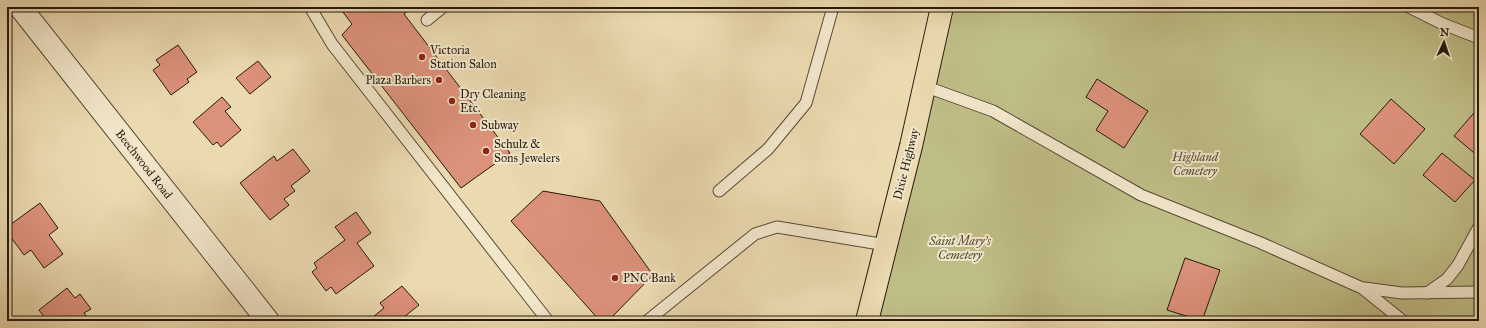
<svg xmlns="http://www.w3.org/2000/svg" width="1486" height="328" font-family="'IM FELL Great Primer',serif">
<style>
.green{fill:#bfbd86;stroke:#726c4a}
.building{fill:#dc917a;stroke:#241a0f}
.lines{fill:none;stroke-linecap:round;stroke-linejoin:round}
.service-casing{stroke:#564a37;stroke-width:13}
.minor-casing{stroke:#564a37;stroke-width:24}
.primary-casing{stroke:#241a0f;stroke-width:24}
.service{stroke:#f2e6cb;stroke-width:11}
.minor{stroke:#f2e6cb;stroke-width:22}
.primary{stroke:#ebd9af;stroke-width:22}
.poi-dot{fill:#8f2418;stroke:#f2e6cb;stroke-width:1.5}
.labels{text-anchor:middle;stroke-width:4;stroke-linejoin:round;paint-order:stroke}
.poi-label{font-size:12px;fill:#241a0f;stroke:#f2e6cb;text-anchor:start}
.park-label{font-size:12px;font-style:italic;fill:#524b33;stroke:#f2e6cb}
.street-label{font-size:12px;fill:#241a0f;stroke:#f2e6cb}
</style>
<rect width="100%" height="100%" fill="#ebd9af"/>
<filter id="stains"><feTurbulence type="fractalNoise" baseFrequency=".005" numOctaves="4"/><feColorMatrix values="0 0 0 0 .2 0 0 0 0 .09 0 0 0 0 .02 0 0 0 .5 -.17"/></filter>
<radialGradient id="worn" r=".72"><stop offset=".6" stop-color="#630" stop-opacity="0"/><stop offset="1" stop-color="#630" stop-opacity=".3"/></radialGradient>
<!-- green -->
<polygon class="green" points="942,7 1479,7 1479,321 867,321"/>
<!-- building -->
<g class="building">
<polygon points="339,7 413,7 404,14 510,153 461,188 342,35 352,24"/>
<polygon points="178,45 197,72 187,79 189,82 171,95 153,70 160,65 156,60"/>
<polygon points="258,61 271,77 250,94 236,78"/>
<polygon points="1097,79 1148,111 1124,148 1096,130 1108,111 1086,97"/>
<polygon points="222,97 231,107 225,111 241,130 221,147 217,142 213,145 193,122"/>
<polygon points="1391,99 1425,129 1394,164 1360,134"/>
<polygon points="1479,107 1479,157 1454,136"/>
<polygon points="293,149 310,171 291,186 295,191 284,199 289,205 270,220 240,183 274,156 277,161"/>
<polygon points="1442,153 1475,180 1455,202 1423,175"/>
<polygon points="543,191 600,201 653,275 608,321 600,321 511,221"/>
<polygon points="40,203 58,228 49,235 63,254 44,268 31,250 24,255 7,232 7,227"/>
<polygon points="356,212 371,233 357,243 374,266 336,294 331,287 326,291 312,272 317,268 314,263 345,240 335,227"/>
<polygon points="1185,258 1220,270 1202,321 1167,310"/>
<polygon points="402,286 419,305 399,321 368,321 384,308 380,303"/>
<polygon points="67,288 75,298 80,294 91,309 84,313 90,321 47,321 39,310"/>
</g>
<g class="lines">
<defs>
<g id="service">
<polyline points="310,7 332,44 548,321"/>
<polyline points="1409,7 1443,24 1479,38"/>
<polyline points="427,20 443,7"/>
<polyline points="924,86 993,111 1141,195 1261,243 1362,288 1403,321"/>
<polyline points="719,191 768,149 806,103 833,7"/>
<polyline points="1364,288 1402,293 1479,292"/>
<polyline points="1427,293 1447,279 1458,265 1479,227"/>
<polyline points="647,321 755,234 777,227 886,245"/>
</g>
<polyline id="minor" points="20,7 268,321"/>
<polyline id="primary" points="867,321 911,146 942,7"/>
</defs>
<!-- service casing -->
<use href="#service" class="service-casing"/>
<!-- minor casing -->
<use href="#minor" class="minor-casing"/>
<!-- primary casing -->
<use href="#primary" class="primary-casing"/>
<!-- service -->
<use href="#service" class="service"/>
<!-- minor -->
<use href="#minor" class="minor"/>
<!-- primary -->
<use href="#primary" class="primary"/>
</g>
<!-- markers -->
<g class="poi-dot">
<circle cx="422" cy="57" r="4"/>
<circle cx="439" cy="80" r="4"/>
<circle cx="452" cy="101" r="4"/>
<circle cx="473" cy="125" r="4"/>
<circle cx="486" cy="151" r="4"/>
<circle cx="615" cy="278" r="4"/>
</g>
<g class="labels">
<!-- poi labels -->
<g class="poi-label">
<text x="430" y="54">Victoria<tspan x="430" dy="14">Station Salon</tspan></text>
<text x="431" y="84" text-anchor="end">Plaza Barbers</text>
<text x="460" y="98">Dry Cleaning<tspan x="460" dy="14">Etc.</tspan></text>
<text x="481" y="129">Subway</text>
<text x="494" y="148">Schulz &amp;<tspan x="494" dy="14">Sons Jewelers</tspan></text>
<text x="623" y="282">PNC Bank</text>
</g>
<!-- park labels -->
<g class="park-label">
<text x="1195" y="161">Highland<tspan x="1195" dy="14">Cemetery</tspan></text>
<text x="960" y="245">Saint Mary’s<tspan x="960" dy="14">Cemetery</tspan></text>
</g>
<!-- street labels -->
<g class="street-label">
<text transform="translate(144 164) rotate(52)" y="4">Beechwood Road</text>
<text transform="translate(906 164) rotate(-76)" y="4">Dixie Highway</text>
</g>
</g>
<!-- margin -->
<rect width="1486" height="328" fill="none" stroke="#ebd9af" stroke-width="24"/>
<rect x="8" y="8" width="1470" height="312" fill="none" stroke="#241a0f" stroke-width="2"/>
<rect x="12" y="12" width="1462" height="304" fill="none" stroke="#241a0f"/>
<!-- north arrow -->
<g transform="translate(1444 42) rotate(3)" stroke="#f2e6cb" stroke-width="3" paint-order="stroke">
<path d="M0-3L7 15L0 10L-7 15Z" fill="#241a0f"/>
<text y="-6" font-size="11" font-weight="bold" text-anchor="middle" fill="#241a0f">N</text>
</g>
<rect width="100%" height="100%" filter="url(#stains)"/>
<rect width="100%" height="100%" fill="url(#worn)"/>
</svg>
